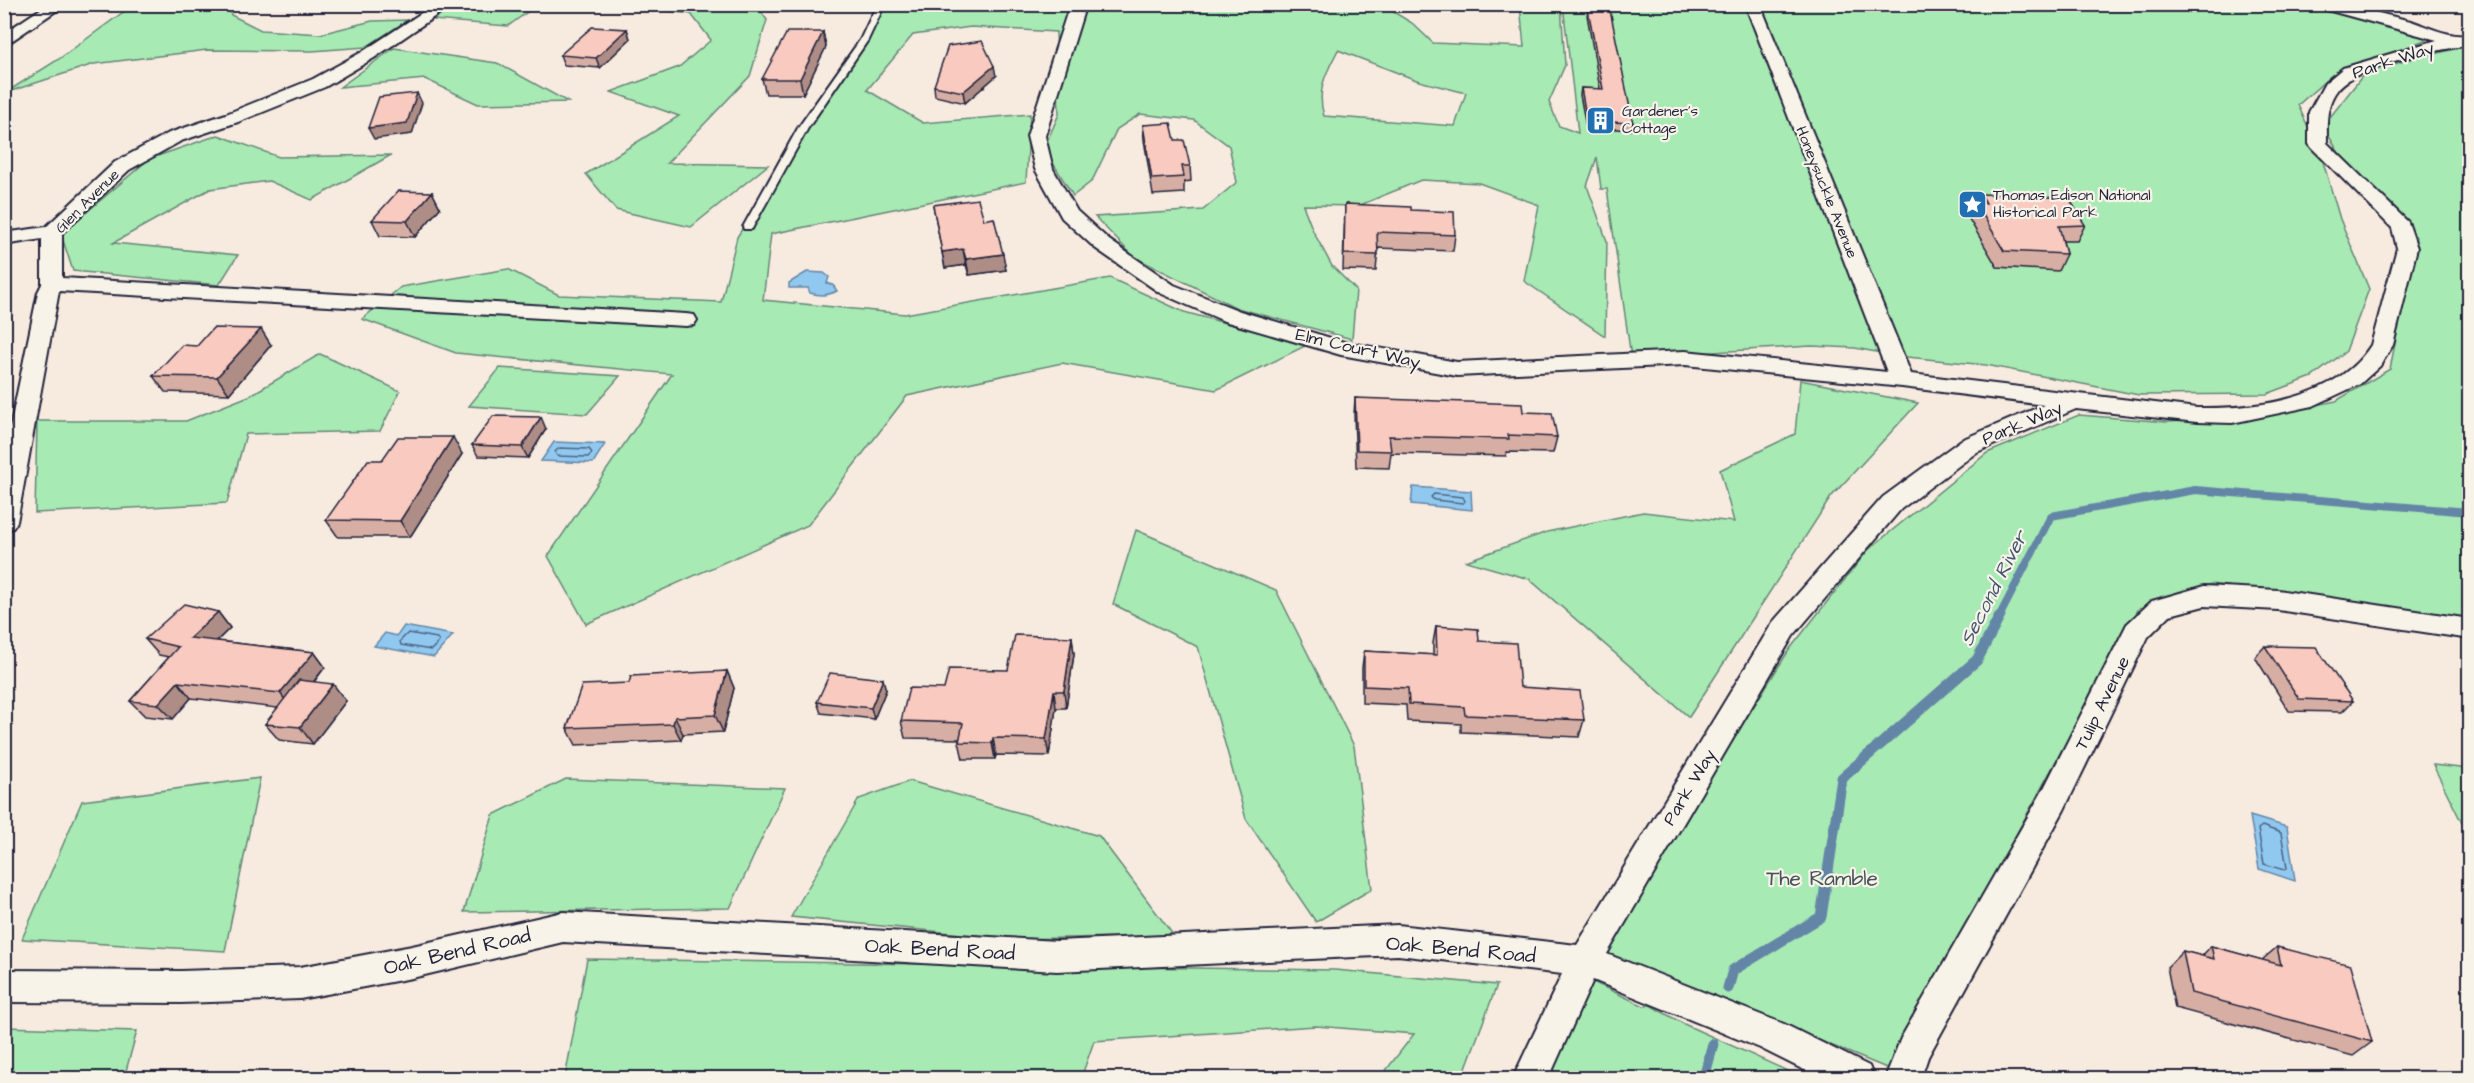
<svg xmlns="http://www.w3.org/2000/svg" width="2474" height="1083" font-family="'Architects Daughter',sans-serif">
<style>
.green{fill:#a8eab3;stroke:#658677;stroke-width:1.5;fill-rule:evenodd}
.water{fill:#90c8ef;stroke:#6486a7;stroke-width:1.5}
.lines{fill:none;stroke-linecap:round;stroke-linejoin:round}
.shore{stroke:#4e6483;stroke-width:1.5}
.stream-far1{stroke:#6486a7;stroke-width:8}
.stream{stroke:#6486a7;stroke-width:11}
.service-casing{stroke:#22223b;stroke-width:4}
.minor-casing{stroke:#22223b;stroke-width:4}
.service{fill:#f7f3e8;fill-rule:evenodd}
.minor{fill:#f7f3e8;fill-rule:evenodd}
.wall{fill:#d6aea4;stroke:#22223b;stroke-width:1.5}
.shaded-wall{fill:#ae8d86;stroke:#22223b;stroke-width:1.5}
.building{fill:#f9cabf;stroke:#22223b;stroke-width:1.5}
.labels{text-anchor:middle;stroke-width:4.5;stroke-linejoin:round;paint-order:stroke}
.far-poi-label{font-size:15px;fill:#22223b;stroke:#f7f3e8;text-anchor:start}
.far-street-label{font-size:15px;fill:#22223b;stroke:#f7f3e8}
.street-label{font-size:18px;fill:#22223b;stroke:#f7f3e8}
.water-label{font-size:20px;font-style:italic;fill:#435471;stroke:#f7f3e8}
.near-park-label{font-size:21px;fill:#445459;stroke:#f7f3e8}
.near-street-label{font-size:21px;fill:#22223b;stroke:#f7f3e8}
</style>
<rect width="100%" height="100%" fill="#f7ebe0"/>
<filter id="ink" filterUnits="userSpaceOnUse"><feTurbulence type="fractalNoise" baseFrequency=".0167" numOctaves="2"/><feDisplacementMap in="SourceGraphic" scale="12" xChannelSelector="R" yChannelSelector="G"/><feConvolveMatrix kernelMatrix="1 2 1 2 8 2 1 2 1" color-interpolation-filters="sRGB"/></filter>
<g filter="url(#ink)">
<!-- green -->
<g class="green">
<path d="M 2290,4 L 2337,11 L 2433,37 L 2332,75 L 2298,105 L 2321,155 L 2340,219 L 2369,289 L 2346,351 L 2312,377 L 2267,394 L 2139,395 L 1986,365 L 1897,356 L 1855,348 L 1811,346 L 1631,357 L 1607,189 L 1601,189 L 1597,157 L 1587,186 L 1607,241 L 1605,336 L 1524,281 L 1539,205 L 1479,183 L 1421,180 L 1358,206 L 1303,205 L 1313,231 L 1332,266 L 1356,290 L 1352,339 L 1237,308 L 1134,257 L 1095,217 L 1203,210 L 1237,182 L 1229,146 L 1194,120 L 1140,114 L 1117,129 L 1092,181 L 1073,196 L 1044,148 L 1059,114 L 1056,32 L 971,27 L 913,35 L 867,90 L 923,123 L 1030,114 L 1026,182 L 771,234 L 763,300 L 905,314 L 1110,278 L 1184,312 L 1307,345 L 1216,390 L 1062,363 L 907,396 L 808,525 L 586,624 L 548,556 L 672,374 L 456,353 L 362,319 L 401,287 L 508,269 L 559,295 L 721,302 L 737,237 L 883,5 L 1372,5 L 1387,8 L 1412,23 L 1433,43 L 1524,47 L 1520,5 L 1561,5 L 1565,65 L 1549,102 L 1559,126 L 1578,133 L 1563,5 ZM 1338,50 L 1419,81 L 1466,93 L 1455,126 L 1324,116 C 1316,90 1326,73 1338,50 Z"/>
<polygon points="133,5 229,5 231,15 261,30 320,34 372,21 408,20 366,47 312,51 207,50 94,64 5,93 59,59"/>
<polygon points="454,5 454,4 537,5 508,26 432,20"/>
<polygon points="626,5 756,5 767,20 750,76 667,163 768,165 691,227 616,210 586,174 679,116 611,92 679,67 711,40 691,14"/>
<polygon points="2469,45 2469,618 2211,584 2139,608 1889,1069 1601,951 1789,650 1868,550 1987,453 2079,415 2168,422 2263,416 2336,401 2390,369 2416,237 2343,160 2323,126 2364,74 2425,54 2431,55"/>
<polygon points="394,48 497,63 568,102 478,104 425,79 340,87"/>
<polygon points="218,135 279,157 391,155 312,200 269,181 210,189 113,243 238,255 219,285 73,271 61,234 149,159"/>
<polygon points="320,354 400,391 380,431 246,434 227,503 35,513 37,421 186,421 249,396"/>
<polygon points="500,368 620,376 587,414 469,406"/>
<polygon points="1800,380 1918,403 1831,497 1689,717 1529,579 1466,561 1547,532 1643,512 1734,522 1720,470 1795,434"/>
<polygon points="1136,530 1276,590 1354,746 1372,889 1316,922 1246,819 1198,647 1113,604"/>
<polygon points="2433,765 2469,769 2469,831 2466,831"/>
<polygon points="260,778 225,951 22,939 82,801"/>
<polygon points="566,779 785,788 730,908 464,912 493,815"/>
<polygon points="910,781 1099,836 1174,936 1013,939 791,917 859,799"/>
<polygon points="587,959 1335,970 1497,985 1462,1078 1380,1078 1414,1034 1316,1026 1094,1041 1081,1078 565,1078"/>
<polygon points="1593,982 1644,1006 1650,1005 1684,1024 1803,1078 1549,1078"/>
<polygon points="5,1027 137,1031 124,1078 5,1078"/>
</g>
<!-- water -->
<g class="water">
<path d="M 807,272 L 824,273 L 829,277 L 827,283 L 833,285 L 837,291 C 827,296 820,296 810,293 L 808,288 L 789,288 L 789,283 Z"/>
<polygon points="554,442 605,444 593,463 541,461"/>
<polygon points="1413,487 1471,491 1472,510 1411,504"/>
<polygon points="404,626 453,635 434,657 374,646 385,633 397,636"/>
<polygon points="2250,816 2287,827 2295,881 2259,869"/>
</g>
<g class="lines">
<!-- shore -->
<g class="shore">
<polygon points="559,448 589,449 592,453 588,457 557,456 555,452"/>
<polygon points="1434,494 1463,497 1465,501 1463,503 1434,500 1431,497"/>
<polygon points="408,633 437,638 439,642 431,650 401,645 400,641"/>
<polygon points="2262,826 2281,833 2287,868 2285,870 2264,864 2258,829"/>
</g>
<!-- stream-far1 -->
<polyline class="stream-far1" points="1999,617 2051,516 2195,490 2470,512"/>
<!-- stream -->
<g class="stream">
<polyline points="1728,988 1733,970 1821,917 1842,778 1977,660 2000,616"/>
<polyline points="1704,1078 1713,1044"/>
</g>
<defs>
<polygon id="service" points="877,4 885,4 868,40 808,128 753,227 752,229 744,229 743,227 798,128 860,40"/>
<g id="minor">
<polygon points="48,4 66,4 4,46 4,33"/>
<polygon points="435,4 453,4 374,58 325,87 238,122 181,141 129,170 62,233 62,278 686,314 694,315 697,320 694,325 686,326 59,291 17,522 13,528 4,531 4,457 38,292 42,284 42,239 4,245 4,233 46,227 115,162 169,133 226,114 313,79 362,52"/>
<path d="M 1070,4 L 1086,4 L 1045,136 L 1053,169 L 1077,211 L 1109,240 L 1174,285 L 1240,311 L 1344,342 L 1457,362 L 1685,351 L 1887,372 L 1745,4 L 1760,4 L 1911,374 L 2197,408 C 2256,409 2336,400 2371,345 L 2397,248 L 2392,228 L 2312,148 L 2309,144 L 2309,112 L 2325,83 L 2343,68 L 2437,40 L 2316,7 L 2314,4 C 2347,4 2378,13 2411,21 C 2429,27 2450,38 2470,35 L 2470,45 C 2437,50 2359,64 2338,89 C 2325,105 2327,124 2327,143 L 2408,222 L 2417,248 L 2393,345 L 2380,366 L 2360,384 L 2313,406 L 2232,423 L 2197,422 L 2076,409 L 1977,452 L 1901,509 L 1793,636 L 1607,954 L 1784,1024 L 1869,1066 L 1874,1078 L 1820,1078 L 1760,1048 L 1593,980 L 1549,1078 L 1513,1078 L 1562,974 L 1398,955 L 1057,971 L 563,942 L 412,978 L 300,999 L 181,1003 L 4,1002 L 4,970 L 181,971 L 300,967 L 412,946 L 563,912 L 1057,941 L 1398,925 L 1577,945 L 1773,622 L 1883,497 L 1961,440 L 2044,405 L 1902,387 L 1685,365 L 1457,376 L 1341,355 L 1224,321 L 1160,293 L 1095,248 L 1062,218 L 1035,169 L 1027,136 Z"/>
<polygon points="2204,586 2278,590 2470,619 2470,639 2278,610 2204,606 2170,615 2148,637 2064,810 1928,1057 1921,1078 1885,1078 1901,1038 2042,792 2127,624 2152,601"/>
</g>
</defs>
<!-- service casing -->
<use href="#service" class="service-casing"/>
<!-- minor casing -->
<use href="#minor" class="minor-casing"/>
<!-- service -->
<use href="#service" class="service"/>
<!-- minor -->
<use href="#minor" class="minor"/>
</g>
<!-- wall -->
<g class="wall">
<polygon points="1588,9 1633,123 1632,130 1586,127 1580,95 1581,88 1600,89 1587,15"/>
<polygon points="627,29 630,39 600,68 564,65 560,55"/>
<polygon points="823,32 826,47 803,94 766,94 762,79"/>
<polygon points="996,76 965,103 935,96 934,86"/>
<polygon points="1143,125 1175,140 1190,166 1191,181 1184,182 1184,193 1153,195 1144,140"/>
<polygon points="432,192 440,208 415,237 380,236 372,220"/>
<polygon points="1981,194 2085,225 2077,241 2063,241 2066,254 2058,271 1997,267 1969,219"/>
<polygon points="1345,204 1411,210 1455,235 1453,251 1378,248 1376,271 1343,270"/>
<polygon points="933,205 984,220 1006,270 969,275 966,265 945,268"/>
<polygon points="271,345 229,394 165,392 153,376"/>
<polygon points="1355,398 1557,437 1553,453 1507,452 1506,456 1391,453 1389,468 1356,467 1354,415"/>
<polygon points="546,429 528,458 478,456 472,445"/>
<polygon points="462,454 410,537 338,537 326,520 382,460"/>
<polygon points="218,612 230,628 217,641 314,652 325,667 314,682 346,701 313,744 279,740 265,724 278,708 191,698 173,719 145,716 130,701 169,657 159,655 145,639"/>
<polygon points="1436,626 1479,641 1520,687 1584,720 1579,737 1461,732 1461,724 1407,721 1406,705 1362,703 1362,668 1364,651 1433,655 1433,643"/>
<polygon points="1072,637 1074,654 1066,708 1056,708 1049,756 996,755 995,759 963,759 959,742 959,739 905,738 901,721 1008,670"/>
<polygon points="2265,646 2353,701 2342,712 2289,711 2255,657"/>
<polygon points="2469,653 2469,670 2464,658"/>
<polygon points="727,671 734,688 723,732 683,734 681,740 576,745 567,728 629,683"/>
<polygon points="886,690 874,719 821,713 817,702"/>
<polygon points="2211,946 2262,960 2277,947 2372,1042 2353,1056 2175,1008 2167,967 2183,951 2202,956"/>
</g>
<!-- shaded-wall -->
<g class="shaded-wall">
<polygon points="627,29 630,39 600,68 596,58"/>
<polygon points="823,32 826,47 803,94 800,79"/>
<polygon points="994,66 996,76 965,103 963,92"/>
<polygon points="417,93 422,103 412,134 374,139 368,128"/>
<polygon points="432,192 440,208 415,237 407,221"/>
<polygon points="963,249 966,265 945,268 942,252"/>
<polygon points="1003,254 1006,270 969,275 966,259"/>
<polygon points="261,329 271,345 229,394 217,377"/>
<polygon points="541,417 546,429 528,458 522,447"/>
<polygon points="453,437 462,454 410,537 400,521"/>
<polygon points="218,612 230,628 203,654 190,638"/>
<polygon points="1072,637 1074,654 1066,708 1064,691"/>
<polygon points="314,652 325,667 292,709 280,693"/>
<polygon points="727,671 734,688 723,732 715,715"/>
<polygon points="883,679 886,690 874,719 871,708"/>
<polygon points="178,682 191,698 173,719 158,704"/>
<polygon points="333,684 346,701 313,744 300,727"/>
<polygon points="1054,691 1056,708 1049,756 1046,739"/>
<polygon points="675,717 683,734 681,740 673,724"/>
<polygon points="993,738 996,755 995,759 992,743"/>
</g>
<!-- building -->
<g class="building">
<polygon points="1609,5 1633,123 1587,121 1581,88 1603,89 1588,9"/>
<polygon points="592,27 627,29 596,58 560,55"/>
<polygon points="787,32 823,32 800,79 762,79"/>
<polygon points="982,41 994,66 963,92 934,86 948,46"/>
<polygon points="417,93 407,123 368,128 379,97"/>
<polygon points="1171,123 1175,140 1184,140 1190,166 1182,166 1184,177 1152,179 1143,125"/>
<polygon points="398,191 432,192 407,221 372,220"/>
<polygon points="1981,194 2069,198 2085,225 2059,226 2066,254 2004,251 1976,203 1986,203"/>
<polygon points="978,199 984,220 994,218 1003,254 966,259 963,249 942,252 933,205"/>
<polygon points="1345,204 1411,207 1411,210 1454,212 1455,235 1377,232 1378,255 1344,254"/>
<polygon points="213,328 261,329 217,377 153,376 182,345 197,346"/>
<polygon points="1355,398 1522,404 1523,412 1552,413 1557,437 1508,435 1509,439 1389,436 1391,451 1357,450"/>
<polygon points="493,416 541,417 522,447 472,445"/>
<polygon points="398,437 453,437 400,521 326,520 368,460 382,460"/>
<polygon points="184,604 218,612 190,638 314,652 280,693 178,682 158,704 130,701 178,647 145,639"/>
<polygon points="1436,626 1478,629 1479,641 1516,643 1520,687 1580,691 1584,720 1465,715 1464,707 1409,704 1408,688 1364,686 1364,651 1437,655"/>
<polygon points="1015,635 1072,637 1064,691 1054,691 1046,739 993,738 992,743 959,742 963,723 901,721 909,688 944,689 949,669 1008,670"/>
<polygon points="2265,646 2316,647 2353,701 2299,699"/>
<polygon points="727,671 715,715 675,717 673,724 567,728 582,685 629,683 631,676"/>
<polygon points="830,673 883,679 871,708 817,702"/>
<polygon points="299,680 333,684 300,727 265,724"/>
<polygon points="2211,946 2281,965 2277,947 2351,965 2372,1042 2191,993 2183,951 2214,959"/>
</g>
</g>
<!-- icons -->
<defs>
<symbol id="building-square" viewBox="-11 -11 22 22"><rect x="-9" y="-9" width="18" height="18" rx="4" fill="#1f6fb2" stroke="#f7f3e8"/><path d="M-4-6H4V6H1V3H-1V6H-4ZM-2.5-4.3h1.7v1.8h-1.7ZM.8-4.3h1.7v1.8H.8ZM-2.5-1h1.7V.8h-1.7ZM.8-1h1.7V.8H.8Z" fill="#fff"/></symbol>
<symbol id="sight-square" viewBox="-11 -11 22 22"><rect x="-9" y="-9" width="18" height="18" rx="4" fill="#1f6fb2" stroke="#f7f3e8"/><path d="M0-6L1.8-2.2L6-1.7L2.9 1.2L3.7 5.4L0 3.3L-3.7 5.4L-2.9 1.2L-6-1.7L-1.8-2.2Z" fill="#fff"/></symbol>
</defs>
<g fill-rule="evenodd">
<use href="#building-square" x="1584" y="104" width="33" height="33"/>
<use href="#sight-square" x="1956" y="188" width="33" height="33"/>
</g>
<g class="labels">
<!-- far-poi labels -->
<g class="far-poi-label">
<text x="1622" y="116">Gardener's<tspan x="1622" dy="17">Cottage</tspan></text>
<text x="1993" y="200">Thomas Edison National<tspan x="1993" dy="17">Historical Park</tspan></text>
</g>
<!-- far-street labels -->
<g class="far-street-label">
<text transform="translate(1827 192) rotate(68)" y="5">Honeysuckle Avenue</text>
<text transform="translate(87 201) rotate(-45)" y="5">Glen Avenue</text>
</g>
<!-- street labels -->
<g class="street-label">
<text transform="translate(2393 60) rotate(-18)" y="6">Park Way</text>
<text transform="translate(1358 348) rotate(13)" y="6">Elm Court Way</text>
<text transform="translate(2022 423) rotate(-23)" y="6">Park Way</text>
<text transform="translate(2102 703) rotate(-64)" y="6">Tulip Avenue</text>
<text transform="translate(1689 787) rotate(-59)" y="6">Park Way</text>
</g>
<!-- water labels -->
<g class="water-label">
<text transform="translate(1993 588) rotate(-63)" y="7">Second River</text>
</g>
<!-- near-park labels -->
<g class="near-park-label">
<text x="1822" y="885">The Ramble</text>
</g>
<!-- near-street labels -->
<g class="near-street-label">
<text transform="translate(940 949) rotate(3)" y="7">Oak Bend Road</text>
<text transform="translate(1461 949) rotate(5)" y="7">Oak Bend Road</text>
<text transform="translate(457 951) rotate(-13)" y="7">Oak Bend Road</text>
</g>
</g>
<!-- margin -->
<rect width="2474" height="1083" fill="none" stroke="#f7f3e8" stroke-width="24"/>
<rect x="12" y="12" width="2450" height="1059" fill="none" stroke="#22223b" stroke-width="2" filter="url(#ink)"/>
</svg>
